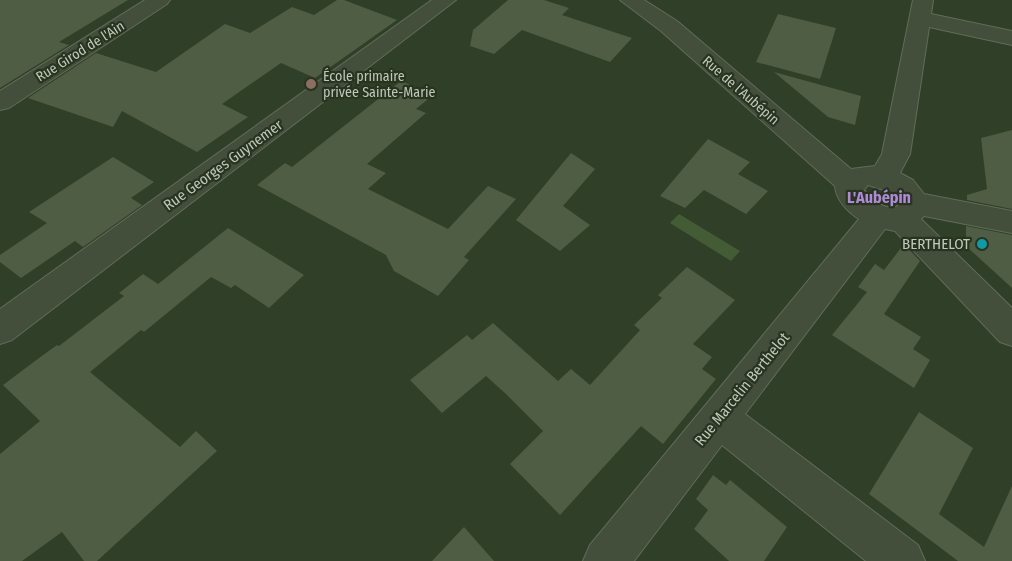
<svg xmlns="http://www.w3.org/2000/svg" width="1012" height="561" font-family="'Fira Sans Condensed',sans-serif">
<style>
.water{fill:#445c35}
.building{fill:#4e5d44}
.lines{fill:none;stroke-linecap:round;stroke-linejoin:round}
.street-casing{stroke:#616c59;stroke-width:2}
.street{fill:#434f3b;fill-rule:evenodd}
.education-dot{fill:#8d6e63;stroke:#283420;stroke-width:2}
.culture-dot{fill:#0f9aa8;stroke:#283420;stroke-width:2}
.labels{text-anchor:middle;stroke-width:4.5;stroke-linejoin:round;paint-order:stroke}
.far-street-label{font-size:14px;fill:#bec9b8;stroke:#283420}
.far-poi-label{font-size:14px;fill:#bec9b8;stroke:#283420;text-anchor:start}
.street-label{font-size:15px;fill:#bec9b8;stroke:#283420}
.poi-label{font-size:15px;fill:#bec9b8;stroke:#283420;text-anchor:end}
.neighbourhood-label{font-size:16px;font-weight:bold;fill:#ae8ad8;stroke:#283420}
</style>
<rect width="100%" height="100%" fill="#303f27"/>
<!-- water -->
<polygon class="water" points="679,214 740,251 731,261 670,223"/>
<!-- building -->
<g class="building">
<polygon points="0,0 128,0 59,42 69,45 0,88"/>
<polygon points="337,0 344,0 397,20 315,78 281,63 222,104 248,117 197,152 122,111 113,127 28,98 96,53 156,72 225,24 250,33 292,7 314,15"/>
<polygon points="508,0 544,0 569,8 562,15 632,38 610,62 522,30 494,54 470,46 473,30"/>
<polygon points="778,14 836,28 820,79 756,62"/>
<polygon points="774,72 861,96 855,125 828,117"/>
<polygon points="401,81 433,95 416,109 426,113 367,164 386,173 368,189 448,229 488,186 516,199 464,257 469,260 438,296 394,271 386,255 257,185 285,163 292,167"/>
<polygon points="1012,130 1012,209 967,200 967,195 987,189 981,138"/>
<polygon points="708,139 750,162 738,174 768,191 746,214 704,190 685,208 660,196"/>
<polygon points="571,153 595,169 563,206 590,225 560,251 516,220"/>
<polygon points="113,157 154,182 131,198 142,205 83,247 75,241 21,278 0,262 0,255 47,223 29,212"/>
<polygon points="966,226 1012,235 1012,288 966,246"/>
<polygon points="228,228 304,275 269,308 235,285 231,288 211,277 144,332 141,330 90,372 180,447 196,431 217,451 97,561 84,561 62,532 22,561 0,561 0,454 40,421 3,385 39,358 57,345 59,346 124,296 119,293 143,274 158,284"/>
<polygon points="904,244 920,261 884,314 921,337 913,349 930,360 914,388 832,335 867,292 858,287 875,264 884,270"/>
<polygon points="687,267 735,300 693,344 712,357 702,369 716,379 663,444 641,426 560,515 510,464 543,431 506,394 486,376 442,413 410,380 467,335 472,340 493,323 558,381 571,369 590,385 640,330 634,325 662,298 658,295"/>
<polygon points="919,412 973,448 939,514 984,547 1012,486 1012,561 958,561 869,494"/>
<polygon points="713,475 726,485 730,480 787,527 764,561 729,561 694,529 708,510 696,499"/>
<polygon points="464,527 494,561 432,561"/>
</g>
<g class="lines">
<defs>
<g id="street">
<polygon points="145,0 170,0 167,4 9,108 0,110 0,91"/>
<polygon points="432,0 456,0 12,340 0,344 0,309"/>
<path d="M 620,0 L 644,0 L 677,21 L 851,169 L 875,166 L 882,154 L 913,0 L 933,0 L 931,14 L 1012,31 L 1012,45 L 929,27 L 910,154 L 900,173 L 913,180 L 924,194 L 1012,211 L 1012,233 L 924,216 L 921,219 L 1012,308 L 1012,346 L 1000,342 L 895,231 L 885,229 L 745,414 L 918,545 L 925,561 L 866,561 L 722,445 L 634,561 L 583,561 L 590,545 L 859,219 C 848,212 836,200 835,186 L 661,31 ZM 868,185 L 887,191 L 898,201 L 898,206 C 885,212 872,199 864,190 Z"/>
</g>
</defs>
<!-- street casing -->
<use href="#street" class="street-casing"/>
<!-- street -->
<use href="#street" class="street"/>
</g>
<!-- markers -->
<circle class="education-dot" cx="311" cy="84" r="6"/>
<circle class="culture-dot" cx="982" cy="244" r="6"/>
<g class="labels">
<!-- far-street labels -->
<g class="far-street-label">
<text transform="translate(80 51) rotate(-32)" y="5">Rue Girod de l'Ain</text>
<text transform="translate(741 90) rotate(41)" y="5">Rue de l'Aubépin</text>
</g>
<!-- far-poi labels -->
<g class="far-poi-label">
<text x="323" y="81">École primaire<tspan x="323" dy="16">privée Sainte-Marie</tspan></text>
</g>
<!-- street labels -->
<g class="street-label">
<text transform="translate(223 165) rotate(-36)" y="5">Rue Georges Guynemer</text>
<text transform="translate(742 389) rotate(-51)" y="5">Rue Marcelin Berthelot</text>
</g>
<!-- poi labels -->
<g class="poi-label">
<text x="970" y="249">BERTHELOT</text>
</g>
<!-- neighbourhood labels -->
<g class="neighbourhood-label">
<text x="879" y="203">L'Aubépin</text>
</g>
</g>
</svg>
